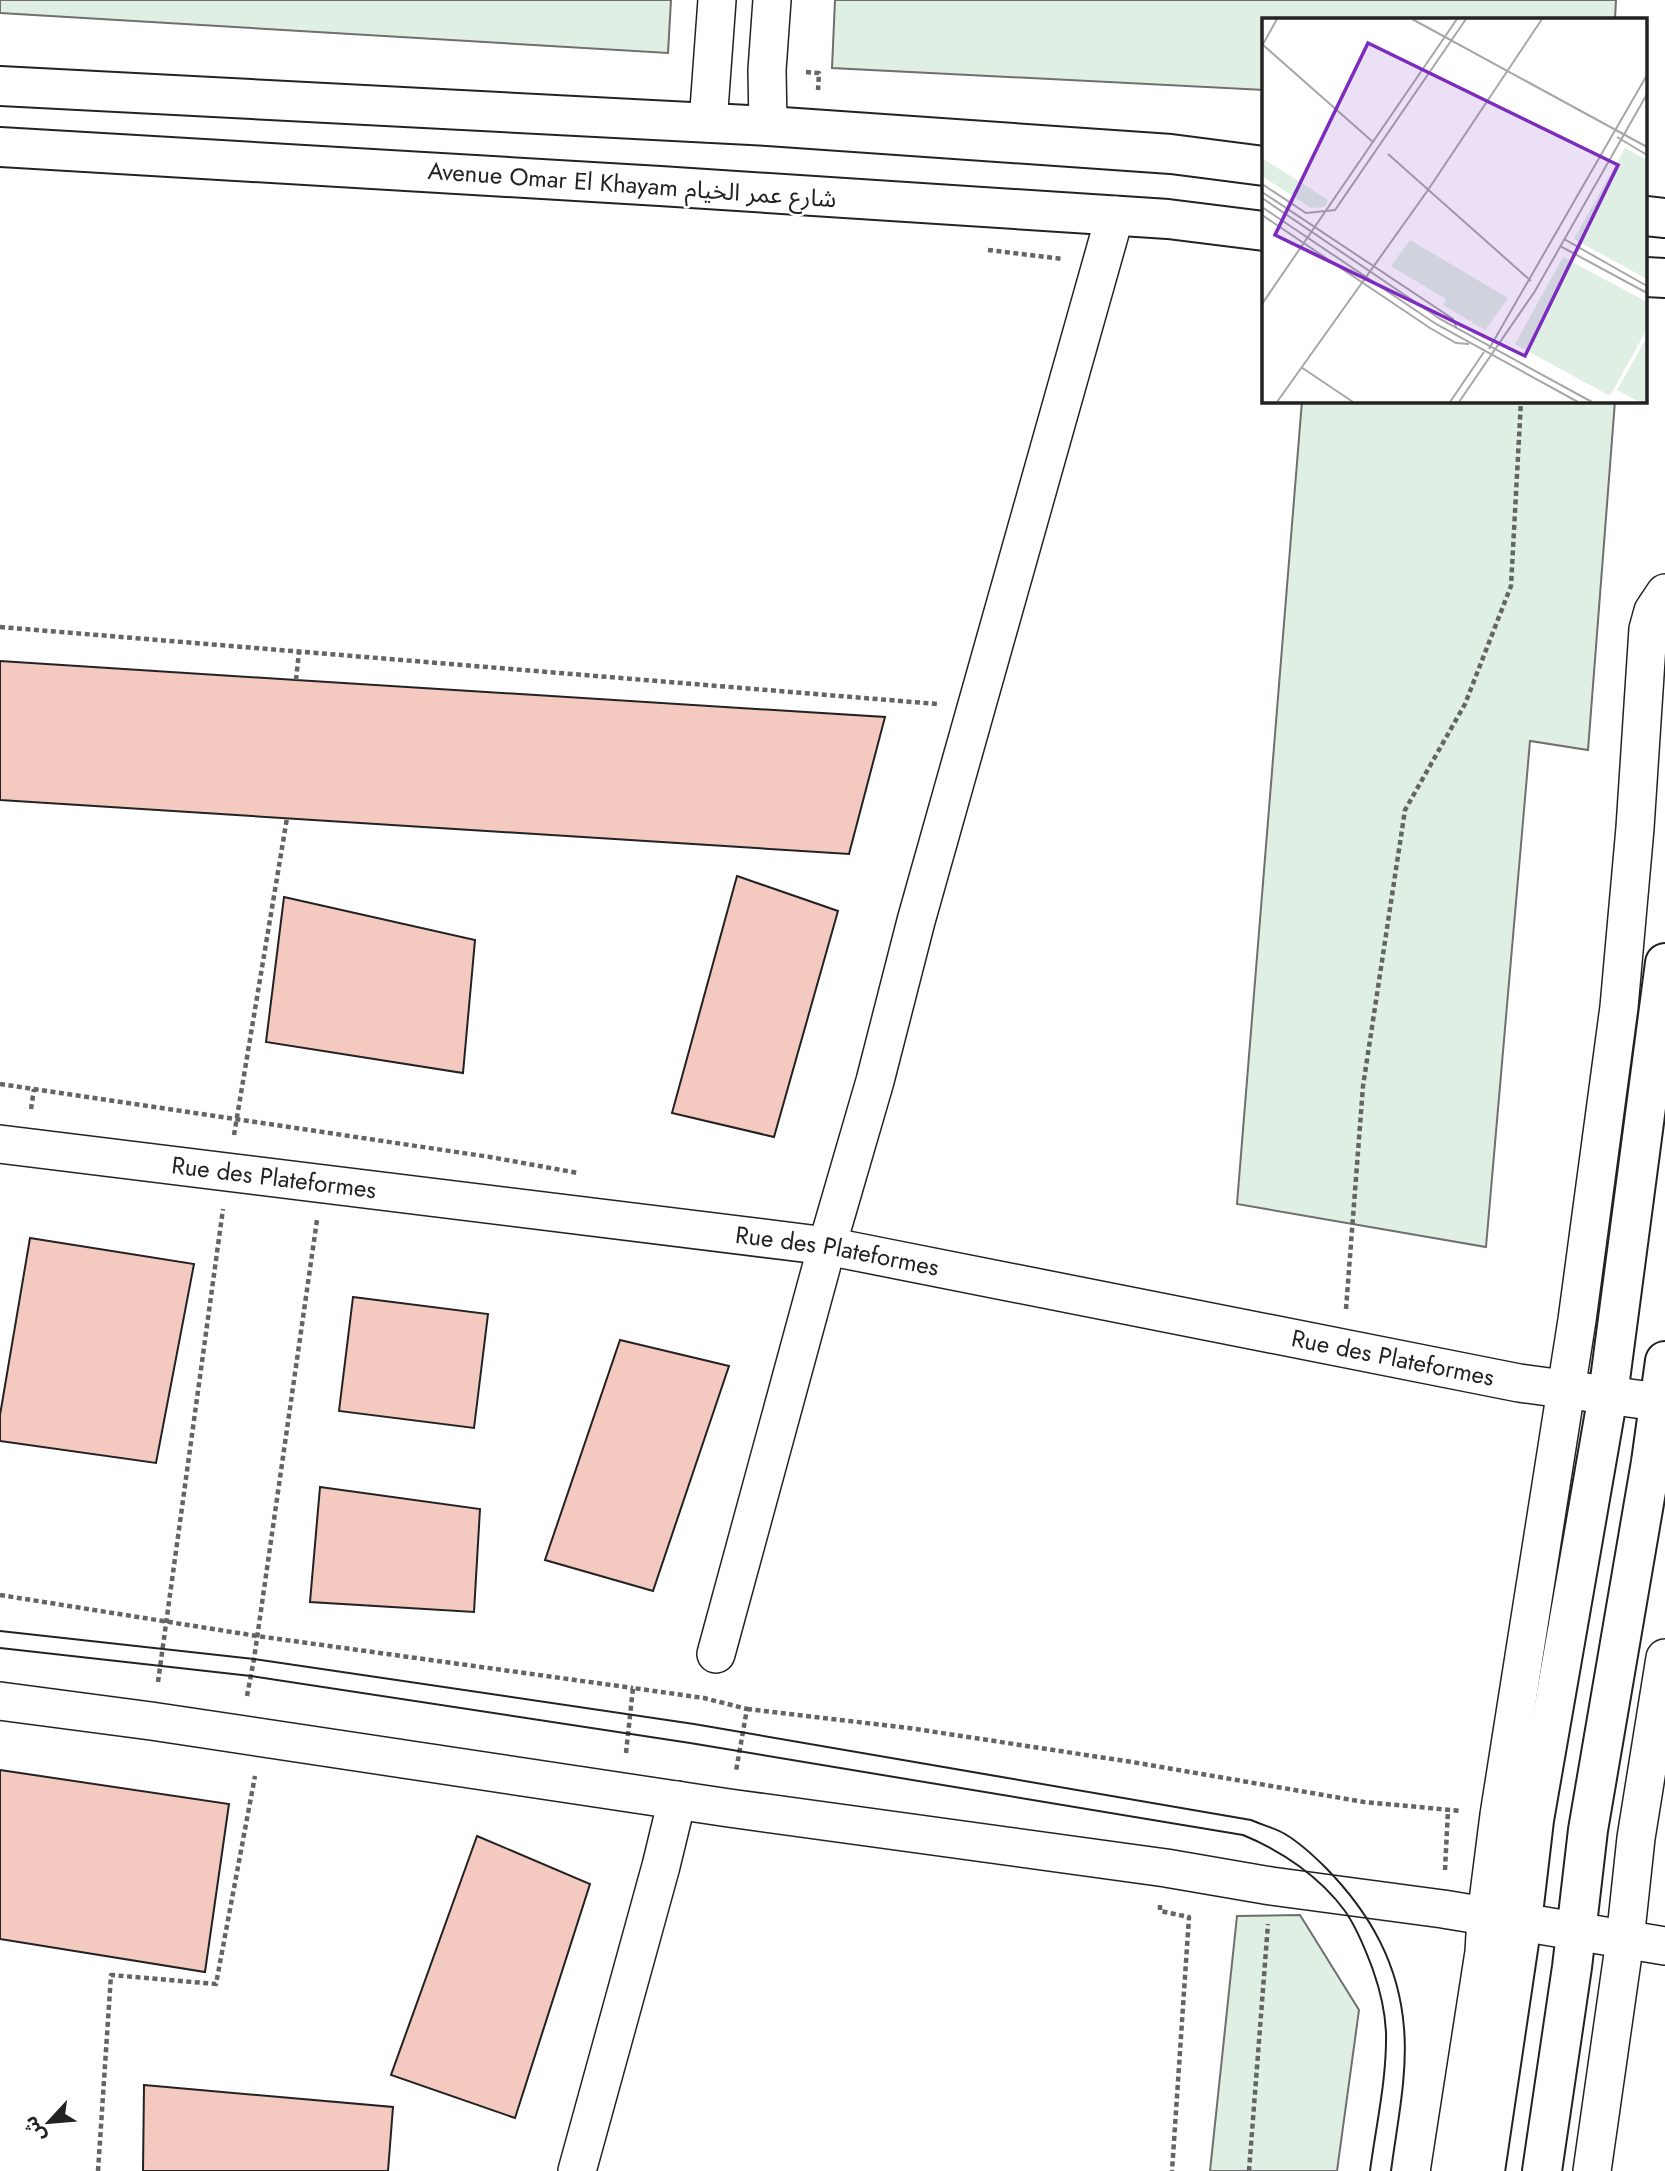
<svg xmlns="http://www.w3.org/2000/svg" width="1665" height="2171" font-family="Jost,'Noto Sans Arabic',sans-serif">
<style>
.green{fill:#e0efe3;stroke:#6f6f6f;stroke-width:2}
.building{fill:#f3c9c0;stroke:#222;stroke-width:2}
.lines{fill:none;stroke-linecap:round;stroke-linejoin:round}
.minor-casing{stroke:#222;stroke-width:40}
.tertiary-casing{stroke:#222;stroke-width:42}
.secondary-casing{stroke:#222;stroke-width:42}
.path{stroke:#646464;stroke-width:4.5;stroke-dasharray:5 3.5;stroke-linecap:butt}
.minor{stroke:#fff;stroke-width:37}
.tertiary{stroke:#fff;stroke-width:38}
.secondary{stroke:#fff;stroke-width:38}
.tram{stroke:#222;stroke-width:2}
.labels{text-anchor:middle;stroke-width:5;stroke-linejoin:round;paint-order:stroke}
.street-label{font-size:24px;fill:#222;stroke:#fff}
.inset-road{fill:none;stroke:#a7a7a7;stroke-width:2}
.view{fill:#7b2cbf;fill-opacity:0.15;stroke:#7b2cbf;stroke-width:3.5}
.inset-edge{fill:none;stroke:#222;stroke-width:3.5}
</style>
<rect width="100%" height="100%" fill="#fff"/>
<!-- green -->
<g class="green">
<polygon points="0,0 671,0 668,53 0,13"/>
<polygon points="835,0 1616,0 1615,19 1264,19 1264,90 832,68"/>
<polygon points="1302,401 1615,401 1588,750 1530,741 1486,1247 1237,1204"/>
<polygon points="1300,1915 1359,2010 1337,2171 1210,2171 1237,1916"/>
</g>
<!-- building -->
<g class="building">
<polygon points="0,661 296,680 885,717 849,854 0,800"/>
<polygon points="737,876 838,911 774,1137 672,1113"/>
<polygon points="284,897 475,940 463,1073 266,1042"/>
<polygon points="30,1238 194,1264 156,1463 0,1441 0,1415"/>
<polygon points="353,1297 488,1314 474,1428 339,1411"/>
<polygon points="620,1340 729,1366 653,1591 545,1560"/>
<polygon points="320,1487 480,1509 474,1612 310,1602"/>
<polygon points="0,1770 229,1804 205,1972 0,1939"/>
<polygon points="477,1836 590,1884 515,2118 391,2075"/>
<polygon points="144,2085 393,2107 388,2171 143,2171"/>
</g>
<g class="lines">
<defs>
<g id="minor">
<polyline points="708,123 717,0"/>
<polyline points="768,126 767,70 772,0"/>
<path id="s1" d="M 0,1144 L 827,1246 L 1519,1383 L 1665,1403"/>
<polyline points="716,1654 827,1246 875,1081 916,921 1115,215"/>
<polyline points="0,1701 151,1721 729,1808 1166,1868 1271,1886 1443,1909 1665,1946"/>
<polyline points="577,2171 661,1866 677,1800"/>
<polyline points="1450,2171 1484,1952 1486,1917 1499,1815 1577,1320 1619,1007 1635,828 1648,629 1653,611 1665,593"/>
<polyline points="1592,2171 1625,1940 1636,1838 1665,1658"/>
</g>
<g id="tertiary">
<polyline points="0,86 768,126 1171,154 1264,166"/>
<polyline points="0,147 660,186 1168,219 1264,231"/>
<polyline points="1646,216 1665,218"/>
<polyline points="1646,277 1665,278"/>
</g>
<g id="secondary">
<polyline points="1485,2171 1522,1922 1534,1820 1608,1395 1665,963"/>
<polyline points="1542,2171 1572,1967 1588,1830 1651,1462 1665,1361"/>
</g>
</defs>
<!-- minor casing -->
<use href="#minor" class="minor-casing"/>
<!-- tertiary casing -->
<use href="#tertiary" class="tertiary-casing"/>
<!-- secondary casing -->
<use href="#secondary" class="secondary-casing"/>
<!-- path -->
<g class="path">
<polyline points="806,72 819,73 818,90"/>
<polyline points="988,250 1063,259"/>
<polyline points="0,627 937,704"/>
<polyline points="296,680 299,652"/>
<polyline points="0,1084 490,1157 578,1173"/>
<polyline points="31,1109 34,1089"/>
<polyline points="234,1135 287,818"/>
<polyline points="1346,1309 1363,1086 1405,810 1465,704 1511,586 1521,401"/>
<polyline points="0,1595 257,1636 633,1688"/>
<polyline points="158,1682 223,1209"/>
<polyline points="247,1696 254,1659 317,1220"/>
<polyline points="747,1709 909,1728 1132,1762 1364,1802 1462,1811"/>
<polyline points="626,1753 633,1688 704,1698 747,1709 736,1771"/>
<polyline points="1445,1870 1448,1810"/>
<polyline points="1160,1905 1160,1911 1189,1917 1172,2171"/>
<polyline points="98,2171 111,1975 216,1984 255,1776"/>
<polyline points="1249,2171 1268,1924"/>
</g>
<!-- minor -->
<use href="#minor" class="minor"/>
<!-- tertiary -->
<use href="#tertiary" class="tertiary"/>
<!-- secondary -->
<use href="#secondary" class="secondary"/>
<!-- tram -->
<g class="tram">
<path d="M 0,1631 L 254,1659 L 694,1724 L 1251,1820 C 1262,1825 1275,1828 1285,1834 C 1300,1843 1314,1856 1326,1868 C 1370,1913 1399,1964 1404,2028 C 1408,2075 1397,2124 1391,2171"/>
<path d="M 0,1648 L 251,1676 L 690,1743 L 1243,1835 C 1282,1851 1320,1877 1345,1911 C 1357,1928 1366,1951 1373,1970 C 1380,1990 1385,2010 1386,2032 C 1387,2079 1376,2125 1370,2171"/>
</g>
</g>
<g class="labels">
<!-- street labels -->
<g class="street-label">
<text transform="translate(632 185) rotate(4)" y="8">Avenue Omar El Khayam شارع عمر الخيام</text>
<text dy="8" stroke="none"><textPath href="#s1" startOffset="276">Rue des Plateformes</textPath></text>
<text dy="8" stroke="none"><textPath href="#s1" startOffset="844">Rue des Plateformes</textPath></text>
<text dy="8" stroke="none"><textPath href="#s1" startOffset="1410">Rue des Plateformes</textPath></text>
</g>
</g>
<!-- overview -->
<g transform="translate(1262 18)">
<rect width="385" height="385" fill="#fff"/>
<path d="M 363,130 L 385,142 L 385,261 L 312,221 ZM 0,140 L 66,182 L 63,189 L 49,190 L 0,158 ZM 148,222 L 246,280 L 223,312 L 181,287 L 184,281 L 129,248 ZM 301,239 L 385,284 L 385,311 L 348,378 L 253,326 ZM 385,319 L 385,384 L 378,384 L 355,372 Z" fill="#e0efe3"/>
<path class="inset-road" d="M 150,1 L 385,129M 1,27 L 111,124M 0,28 L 15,1M 355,119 L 385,137M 126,136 L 269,263M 0,166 L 44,195 L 73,192 L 204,1M 0,174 L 191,301 L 195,311M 0,180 L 178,301 L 330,384M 0,189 L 174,306 L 316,384M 0,197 L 168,310 L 194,325 L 207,326M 302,221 L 385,268M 298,228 L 385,275M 0,286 L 195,1M 227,331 L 385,57M 39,349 L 91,384M 15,384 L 166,172 L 280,1M 188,384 L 222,334M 197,384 L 273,273 L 385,76"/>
<path class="view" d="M 106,25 L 356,147 L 263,338 L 13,217 Z"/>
<rect width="385" height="385" class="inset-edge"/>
</g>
<!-- north arrow -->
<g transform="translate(49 2122) rotate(244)" stroke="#ffffff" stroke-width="5" paint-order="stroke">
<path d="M0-5L12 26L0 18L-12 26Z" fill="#222222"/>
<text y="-10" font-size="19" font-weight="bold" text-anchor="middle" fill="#222222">ش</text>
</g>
</svg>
